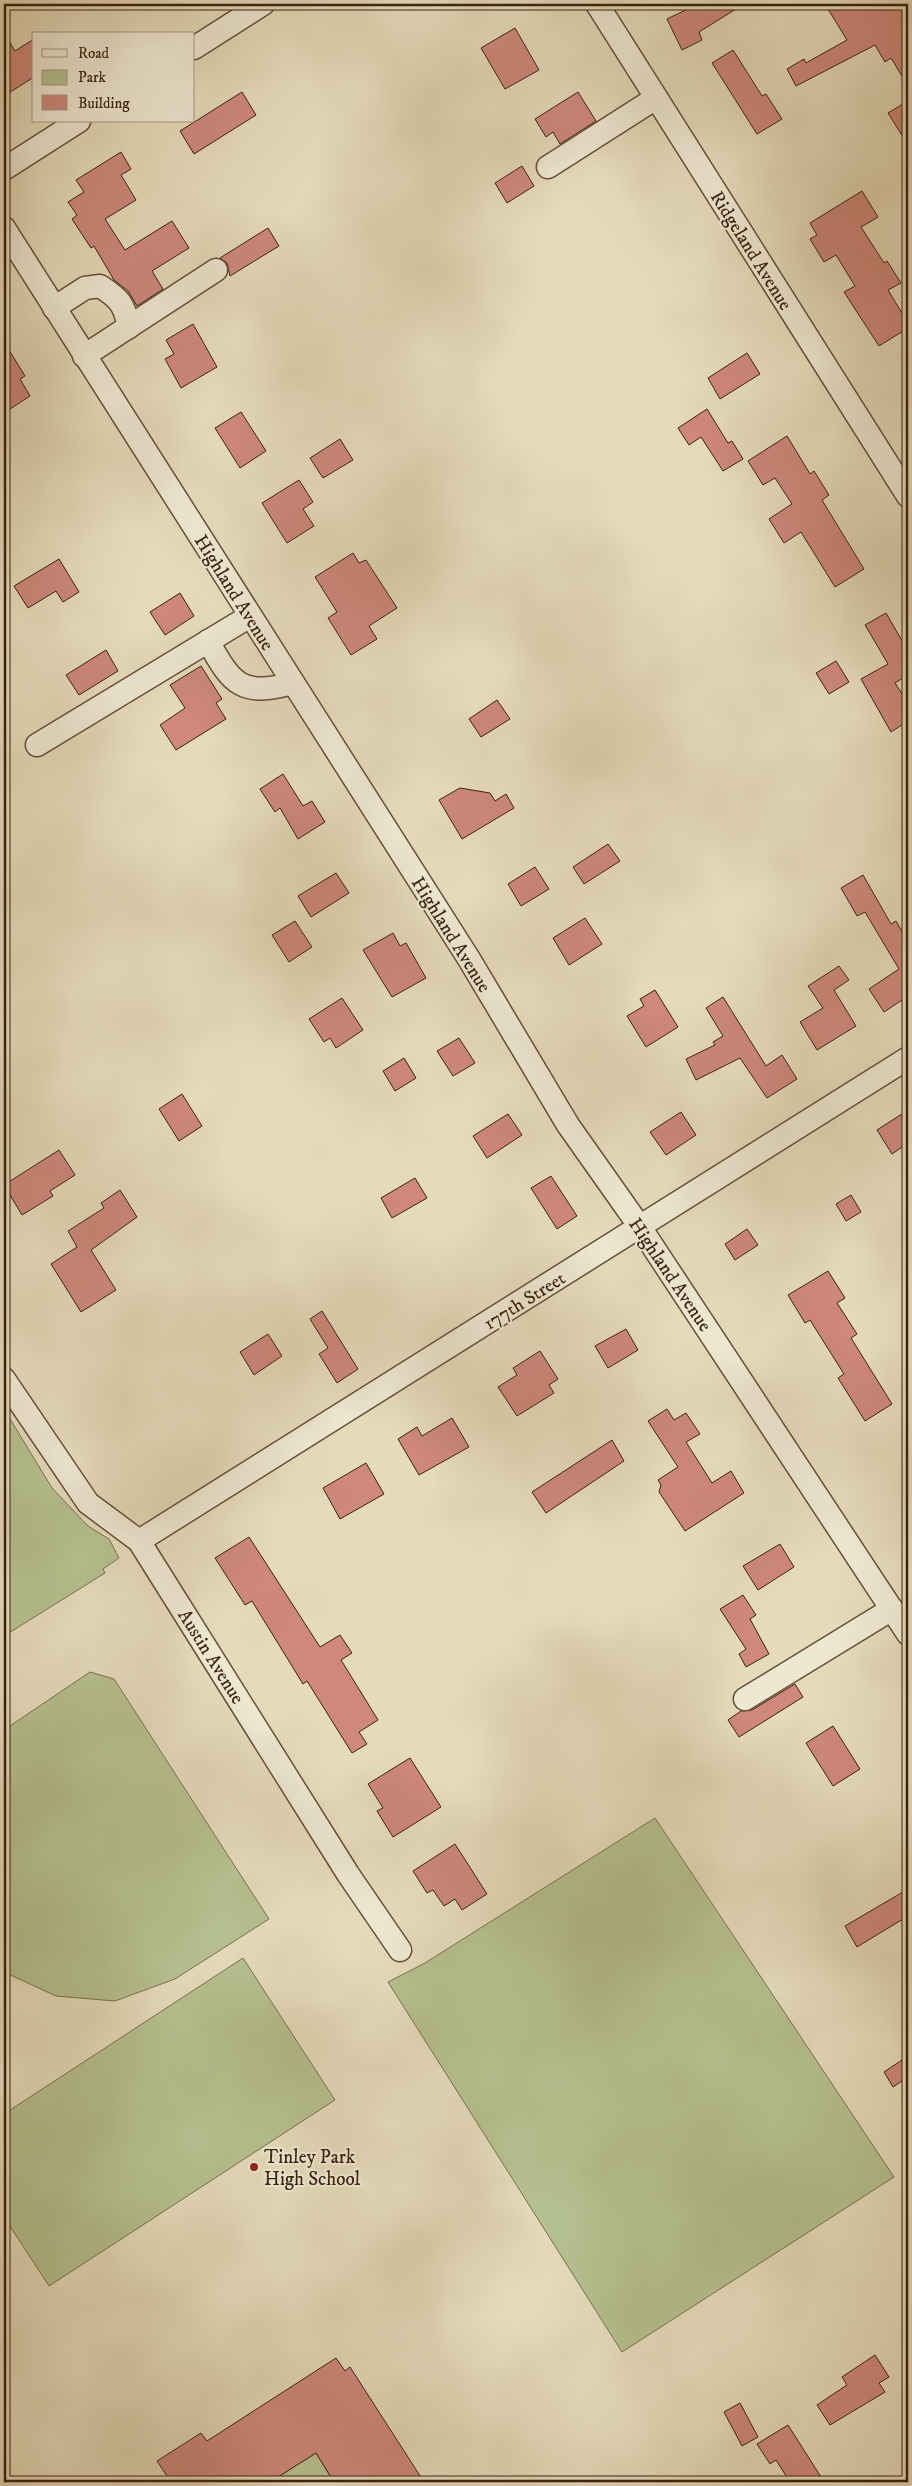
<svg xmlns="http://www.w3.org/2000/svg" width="912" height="2486" font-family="'IM FELL DW Pica',serif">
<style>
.green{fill:#b5c090;stroke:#78714f}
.building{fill:#ce887c;stroke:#3a220e}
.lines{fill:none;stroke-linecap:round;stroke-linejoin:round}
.minor-casing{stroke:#655039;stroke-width:25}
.minor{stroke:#eee8d3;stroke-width:22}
.poi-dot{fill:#8f2418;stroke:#eee8d3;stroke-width:2}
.labels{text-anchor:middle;stroke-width:4;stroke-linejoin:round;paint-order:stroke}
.street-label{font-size:19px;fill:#3a220e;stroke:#eee8d3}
.poi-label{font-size:19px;fill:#3a220e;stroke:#eee8d3;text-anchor:start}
</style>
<rect width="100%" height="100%" fill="#e5dbbb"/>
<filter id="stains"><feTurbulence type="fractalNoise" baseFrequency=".004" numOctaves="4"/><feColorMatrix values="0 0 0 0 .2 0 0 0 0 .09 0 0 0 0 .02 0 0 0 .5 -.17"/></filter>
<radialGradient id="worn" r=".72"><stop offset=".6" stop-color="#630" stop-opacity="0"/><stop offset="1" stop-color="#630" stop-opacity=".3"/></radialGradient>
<!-- green -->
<g class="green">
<polygon points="4,1409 52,1488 88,1526 109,1539 119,1558 103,1569 105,1573 4,1636"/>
<polygon points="90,1672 114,1679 269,1919 175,1979 115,2001 56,1996 4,1972 4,1730"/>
<polygon points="655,1818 894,2177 622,2352 388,1982 425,1963"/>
<polygon points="243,1958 335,2100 49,2286 4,2217 4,2114"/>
<polygon points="316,2453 334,2482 270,2482"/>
</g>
<!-- building -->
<g class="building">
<polygon points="698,4 744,4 699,32 702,40 682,50 667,19"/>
<polygon points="825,4 904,4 908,11 908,86 891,58 885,62 875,45 796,86 787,69 804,59 806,63 847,40"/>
<polygon points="515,28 539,70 505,89 481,48"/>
<polygon points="4,33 15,51 34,39 34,77 4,96"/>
<polygon points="733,50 762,96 766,94 782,119 757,134 712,63"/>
<polygon points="242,92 256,115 194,154 180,131"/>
<polygon points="578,92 596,121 560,144 553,132 546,137 535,119"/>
<polygon points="908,101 908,145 888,113"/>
<polygon points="121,152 131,169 121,175 136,200 105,219 125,250 172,221 189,248 152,271 163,289 137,306 128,291 114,280 94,246 91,248 72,219 77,215 68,202 84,192 76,180"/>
<polygon points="522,166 534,186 507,203 495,183"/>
<polygon points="862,191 878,217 861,227 884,263 887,261 901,283 888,290 908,323 908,328 879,346 844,292 855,286 836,255 824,262 810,239 817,235 810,223"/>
<polygon points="268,228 279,246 230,276 227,263 220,258"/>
<polygon points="193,324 217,367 181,388 165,359 174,354 166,340"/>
<polygon points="4,342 25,376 20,379 30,396 4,413"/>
<polygon points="747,353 760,374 720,399 708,378"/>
<polygon points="707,409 728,443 732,441 743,459 723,471 701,437 689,445 678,428"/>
<polygon points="241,412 266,451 240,468 215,428"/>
<polygon points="787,436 810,474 814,471 829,495 822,500 864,569 835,587 801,532 784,543 769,519 792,504 775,478 763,485 748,461"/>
<polygon points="340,439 353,460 323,478 310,458"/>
<polygon points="299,480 313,502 303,509 314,526 287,543 262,503"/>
<polygon points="353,553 359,563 366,560 397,608 369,626 377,639 351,655 328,618 337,612 315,577"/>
<polygon points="59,559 79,592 63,602 56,591 28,608 14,586"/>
<polygon points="180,593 194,616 165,635 150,612"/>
<polygon points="886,613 908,651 908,675 895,683 908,703 908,721 891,732 861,679 888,664 865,625"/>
<polygon points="106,650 118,671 79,695 66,675"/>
<polygon points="836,661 849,682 829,694 816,673"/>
<polygon points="201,666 222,699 216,703 226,719 176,750 160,725 185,708 170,685"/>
<polygon points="497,700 510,719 481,737 469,719"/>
<polygon points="283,774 303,806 312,801 325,822 298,839 280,808 275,812 260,789"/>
<polygon points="460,788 490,793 495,801 506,794 514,808 462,839 439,800"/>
<polygon points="608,844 620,861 584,884 573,867"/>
<polygon points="535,867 549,889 521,906 508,884"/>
<polygon points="336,873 349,893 311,917 298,896"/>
<polygon points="863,875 891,924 896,921 908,942 908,996 884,1012 869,989 899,969 865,912 857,916 841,888"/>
<polygon points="585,918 602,944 569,965 553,938"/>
<polygon points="295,921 312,947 289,962 272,935"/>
<polygon points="393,933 400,946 406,943 426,978 392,997 363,950"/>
<polygon points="839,966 849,980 834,990 856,1026 817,1050 800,1022 823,1008 808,986"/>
<polygon points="655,990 678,1027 646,1047 627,1016 644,1006 640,999"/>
<polygon points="723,997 766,1066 782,1055 797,1079 767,1098 740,1058 696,1080 686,1059 715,1045 713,1042 723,1036 706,1008"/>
<polygon points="342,998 363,1030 336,1048 330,1038 324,1042 309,1019"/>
<polygon points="459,1038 475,1063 453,1076 437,1051"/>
<polygon points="404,1058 416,1078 395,1091 383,1071"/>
<polygon points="182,1094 202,1126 179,1141 159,1109"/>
<polygon points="908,1110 908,1143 892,1154 877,1130"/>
<polygon points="681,1112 696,1135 666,1155 650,1132"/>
<polygon points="508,1114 522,1135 487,1158 473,1136"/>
<polygon points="59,1150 75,1175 50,1191 53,1196 22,1215 4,1185"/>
<polygon points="551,1176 577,1216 557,1229 531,1188"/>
<polygon points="415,1178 427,1198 392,1218 381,1198"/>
<polygon points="120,1190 137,1217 91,1250 116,1290 81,1312 51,1264 77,1247 68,1231 104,1208 101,1203"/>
<polygon points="851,1195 861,1212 846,1221 836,1204"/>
<polygon points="747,1229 758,1245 735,1260 725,1244"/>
<polygon points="828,1271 845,1298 837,1303 857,1334 851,1338 892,1404 865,1421 838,1378 844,1374 810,1320 805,1323 788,1295"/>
<polygon points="322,1311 358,1369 337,1383 319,1354 328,1348 310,1319"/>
<polygon points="626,1329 638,1350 608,1368 595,1346"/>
<polygon points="268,1334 282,1356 254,1375 240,1352"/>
<polygon points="540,1351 558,1379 549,1385 554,1393 517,1416 498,1387 517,1375 513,1368"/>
<polygon points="667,1409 674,1420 686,1413 700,1434 686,1442 712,1483 731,1471 744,1493 685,1531 659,1492 661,1485 658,1480 678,1467 648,1421"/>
<polygon points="452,1418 469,1447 419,1475 398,1439 417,1427 422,1436"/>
<polygon points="612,1440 624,1461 546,1513 532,1492"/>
<polygon points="366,1463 384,1494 340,1519 323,1488"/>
<polygon points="249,1537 320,1647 340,1635 352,1653 341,1660 378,1720 359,1732 367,1744 352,1753 307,1681 303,1684 252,1601 245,1605 215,1558"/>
<polygon points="780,1544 794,1567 758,1590 743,1566"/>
<polygon points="743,1595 756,1615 750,1619 769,1654 746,1667 739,1654 746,1649 720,1609"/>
<polygon points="795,1684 803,1697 739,1737 728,1720 741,1711 752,1710"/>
<polygon points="833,1726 860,1769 833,1786 806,1743"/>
<polygon points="410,1758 441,1807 393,1837 377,1811 383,1808 368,1784"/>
<polygon points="455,1844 487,1894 462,1910 455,1899 444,1906 433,1890 427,1893 413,1871"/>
<polygon points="908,1889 908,1916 857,1947 845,1926"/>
<polygon points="908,2056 908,2077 893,2087 884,2072"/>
<polygon points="875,2355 889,2377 879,2383 885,2392 830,2425 817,2405 847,2385 842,2377"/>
<polygon points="336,2358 345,2371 350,2367 424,2482 334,2482 316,2453 270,2482 171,2482 157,2461 201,2433 207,2441"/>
<polygon points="740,2403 758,2437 742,2446 724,2412"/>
<polygon points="788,2425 821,2477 812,2482 790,2482 776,2460 770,2464 757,2444"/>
</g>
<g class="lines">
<defs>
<g id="minor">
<polyline points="597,4 908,496"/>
<polyline points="194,48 263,4"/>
<polyline points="548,167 656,98"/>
<polyline points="4,169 79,121"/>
<polyline points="4,228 469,959 568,1125 640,1227 908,1634"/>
<path d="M 54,308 L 85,288 L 100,286 C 120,299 124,304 129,327"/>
<polyline points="84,356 216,270"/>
<path d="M 208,641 C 232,685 242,697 293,683"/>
<polyline points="37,745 250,616"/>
<polyline points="4,1379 88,1503 139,1541 348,1874 400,1950"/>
<polyline points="139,1541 908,1058"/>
<polyline points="745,1699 892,1609"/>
</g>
</defs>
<!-- minor casing -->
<use href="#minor" class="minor-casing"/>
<!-- minor -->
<use href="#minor" class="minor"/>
</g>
<!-- markers -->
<circle class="poi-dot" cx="254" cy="2167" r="5"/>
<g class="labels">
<!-- street labels -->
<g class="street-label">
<text transform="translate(752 250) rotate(58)" y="7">Ridgeland Avenue</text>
<text transform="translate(235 592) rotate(58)" y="7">Highland Avenue</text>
<text transform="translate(452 934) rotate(58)" y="7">Highland Avenue</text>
<text transform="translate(671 1274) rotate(56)" y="7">Highland Avenue</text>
<text transform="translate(524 1300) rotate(-32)" y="7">177th Street</text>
<text transform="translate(212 1656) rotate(58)" y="7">Austin Avenue</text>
</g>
<!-- poi labels -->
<g class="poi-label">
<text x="264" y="2163">Tinley Park<tspan x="264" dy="22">High School</tspan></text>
</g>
</g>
<!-- margin -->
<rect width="912" height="2486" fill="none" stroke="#e5dbbb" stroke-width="20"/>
<rect x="5" y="5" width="902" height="2476" fill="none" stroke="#3a220e" stroke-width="2.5"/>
<rect x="10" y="10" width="892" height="2466" fill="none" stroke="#3a220e"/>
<!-- legend -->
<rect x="32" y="32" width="162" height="90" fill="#eee8d3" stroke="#a69984"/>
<rect x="42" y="49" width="25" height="8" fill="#eee8d3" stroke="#a69984"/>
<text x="78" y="58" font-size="15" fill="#3a220e">Road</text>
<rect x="42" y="70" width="25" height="15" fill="#b5c090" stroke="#a69984"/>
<text x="78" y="82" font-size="15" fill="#3a220e">Park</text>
<rect x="42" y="95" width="25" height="15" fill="#ce887c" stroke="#a69984"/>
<text x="78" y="108" font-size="15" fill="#3a220e">Building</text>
<rect width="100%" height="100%" filter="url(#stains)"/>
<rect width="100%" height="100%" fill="url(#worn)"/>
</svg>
